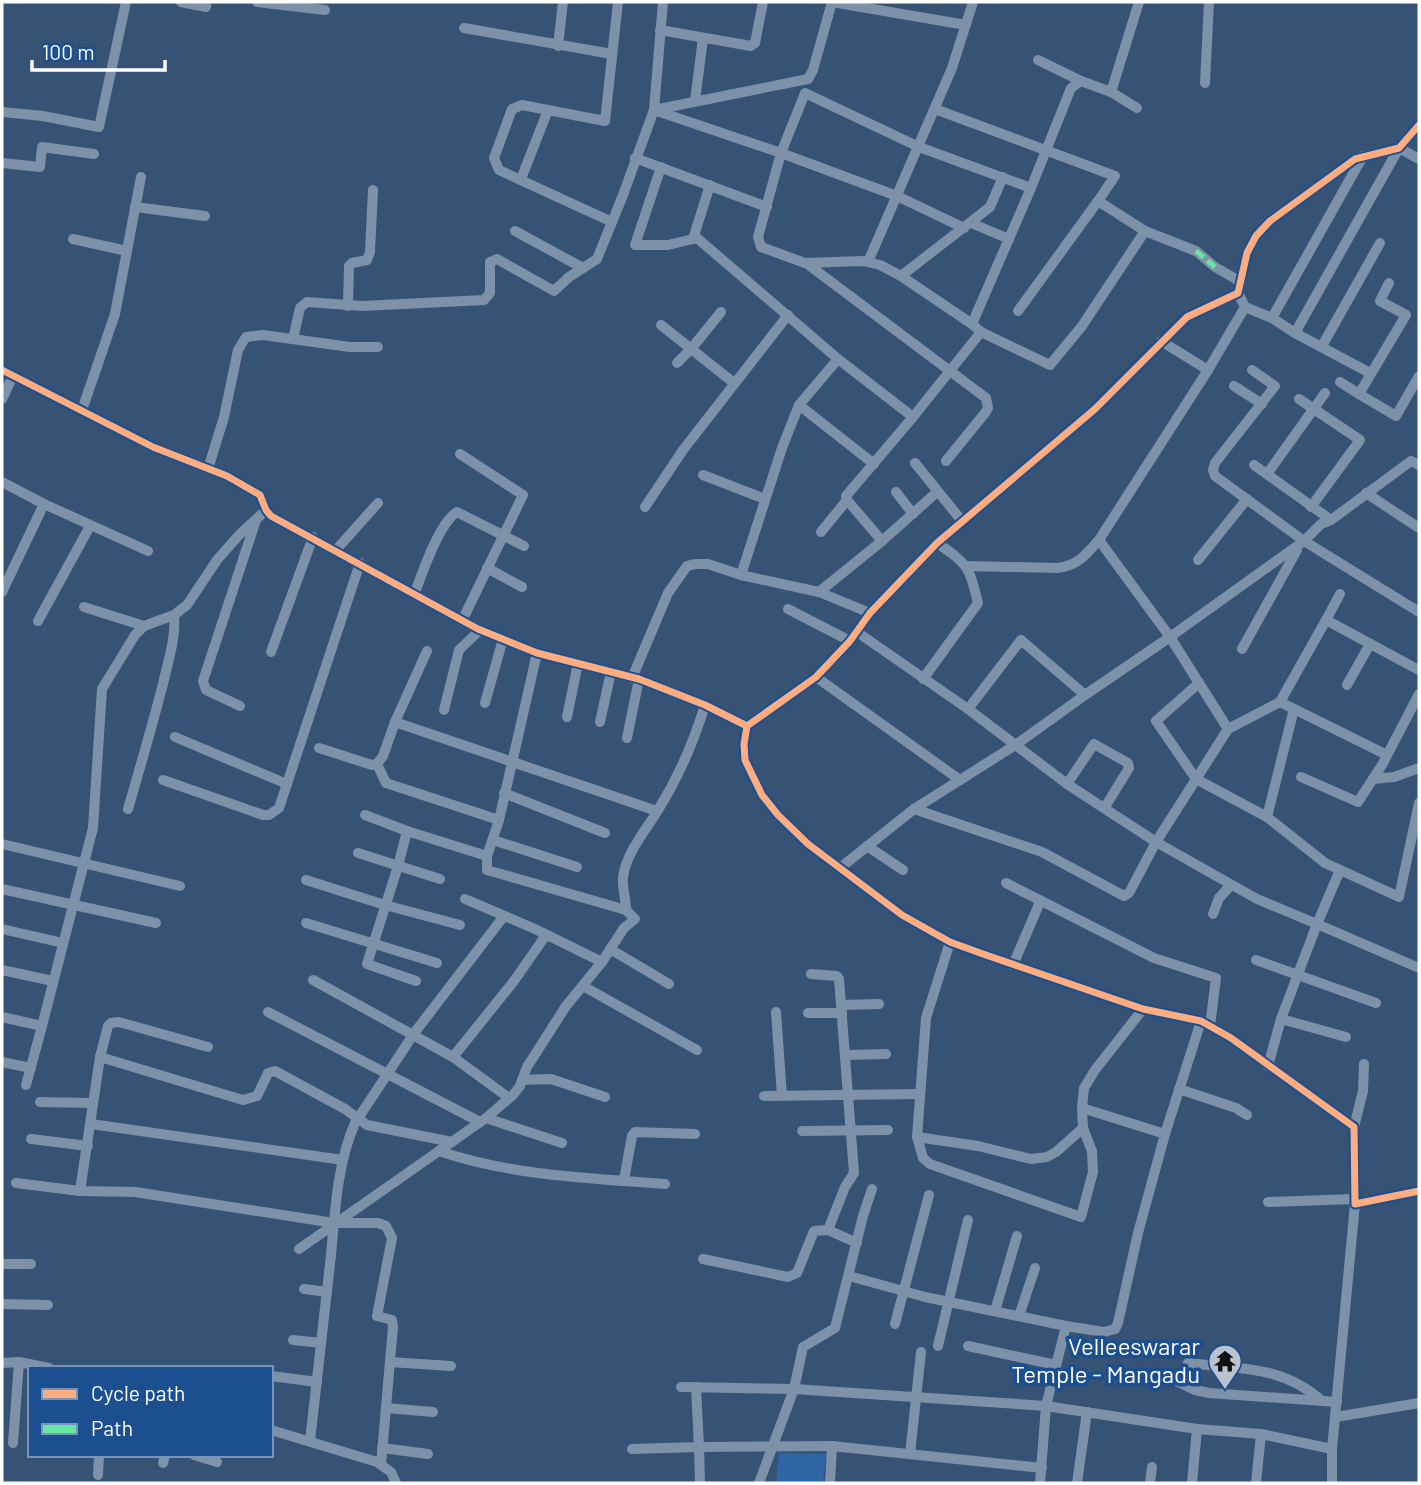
<svg xmlns="http://www.w3.org/2000/svg" width="1421" height="1485" font-family="Barlow,sans-serif">
<style>
.green{fill:#2f66a5}
.lines{fill:none;stroke-linecap:round;stroke-linejoin:round}
.minor{stroke:#7d92a8;stroke-width:10}
.quiet{stroke:#66e7a1;stroke-width:5;stroke-dasharray:10 5;stroke-linecap:butt}
.cycleway-casing{stroke:#1b4f8f;stroke-width:11}
.cycleway{stroke:#ffac80;stroke-width:7}
.labels{text-anchor:middle;stroke-width:7;stroke-linejoin:round;paint-order:stroke}
.poi-label{font-size:24px;fill:#fff;stroke:#1b4f8f;text-anchor:end}
</style>
<rect width="100%" height="100%" fill="#365274"/>
<!-- green -->
<polygon class="green" points="779,1453 826,1454 823,1483 776,1483"/>
<g class="lines">
<!-- minor -->
<g class="minor">
<polyline points="181,2 206,7 206,2"/>
<polyline points="257,2 325,10"/>
<polyline points="832,2 813,70 808,79 654,110 781,153 758,237 761,247 805,263 863,261 880,265 901,276 972,324"/>
<polyline points="832,2 966,25"/>
<polyline points="1139,2 1111,92 1081,81 1071,88 1031,188 972,324 981,332 1050,365 1082,326 1145,231 1196,251 1215,267 1241,282"/>
<polyline points="464,28 612,54"/>
<polyline points="660,30 751,46 755,43 763,2"/>
<polyline points="558,46 563,2"/>
<polyline points="1038,60 1081,81"/>
<polyline points="1205,83 1209,2"/>
<polyline points="1111,92 1137,108"/>
<polyline points="695,101 703,38"/>
<polyline points="935,109 1115,176 1098,201 1145,231"/>
<polyline points="2,112 43,116 99,127 126,2"/>
<polyline points="635,158 767,207"/>
<polyline points="2,163 40,167 42,147 94,154"/>
<polyline points="661,167 635,245 668,245 697,238 838,359 913,417"/>
<polyline points="521,179 548,110"/>
<polyline points="135,207 205,216"/>
<polyline points="612,222 499,170 494,158 512,109 522,105 605,121 618,2"/>
<polyline points="971,223 1009,239"/>
<polyline points="964,228 897,196 781,153 805,93 919,147 1031,188"/>
<polyline points="515,231 583,268"/>
<polyline points="73,239 127,251"/>
<polyline points="693,239 710,185"/>
<polyline points="868,262 952,68 973,2"/>
<polyline points="806,263 986,398 988,408 985,413 946,461"/>
<polyline points="901,276 990,207 1003,177"/>
<polyline points="1389,283 1380,301 1406,315 1359,394 1396,416 1419,376"/>
<polyline points="1238,293 1245,307 1272,318 1295,333 1399,148 1419,159"/>
<polyline points="348,306 349,266 352,263 367,260 370,252 373,190"/>
<polyline points="1018,311 1098,201"/>
<polyline points="1272,318 1363,156"/>
<polyline points="661,325 734,383"/>
<polyline points="1295,333 1370,373"/>
<polyline points="293,339 300,308 307,302 362,306 484,300 490,293 490,262 497,259 554,291 569,277 597,259 623,195 654,110 663,2"/>
<polyline points="1161,341 1208,370"/>
<polyline points="1322,346 1380,243"/>
<polyline points="677,363 691,349 721,312"/>
<polyline points="2,370 153,447 227,476 260,495 266,510 271,516 478,629 537,653 639,679 705,705 747,726 744,744 745,760 762,795 778,815 808,844 902,915 950,942 983,954 1143,1009 1201,1021 1231,1038 1354,1127 1355,1204 1419,1191"/>
<polyline points="1252,370 1275,386 1215,463 1213,470 1215,476 1304,541 1419,612"/>
<polyline points="1340,382 1359,394"/>
<polyline points="1234,386 1262,404"/>
<polyline points="2,399 13,376"/>
<polyline points="1299,399 1360,440 1311,507"/>
<polyline points="799,405 874,464"/>
<polyline points="82,410 115,314 141,177"/>
<polyline points="460,454 523,495 462,621"/>
<polyline points="915,463 962,521"/>
<polyline points="1254,465 1331,520"/>
<polyline points="208,469 224,417 238,350 246,337 263,335 350,347 378,347"/>
<polyline points="1267,474 1325,393"/>
<polyline points="703,475 765,499"/>
<polyline points="2,482 44,504 2,592"/>
<polyline points="896,492 913,514"/>
<polyline points="937,492 882,541 847,500 846,496 913,417 981,332"/>
<polyline points="1366,493 1419,528"/>
<polyline points="44,504 148,551"/>
<polyline points="645,507 683,450 788,315"/>
<polyline points="821,532 847,500"/>
<polyline points="1099,540 1208,370 1245,307"/>
<polyline points="336,550 378,503"/>
<polyline points="1198,560 1247,499"/>
<path d="M 966,566 L 1058,568 C 1079,565 1085,555 1099,540 L 1170,637 L 1085,695"/>
<polyline points="487,568 522,587"/>
<polyline points="741,575 782,448 799,405 838,359"/>
<polyline points="819,592 882,541"/>
<path d="M 415,593 C 422,573 439,523 457,512 L 524,546"/>
<polyline points="84,607 144,626"/>
<polyline points="788,609 850,641"/>
<polyline points="1326,620 1340,594"/>
<polyline points="38,621 90,526"/>
<polyline points="857,632 968,709 1067,784 1156,842 1228,729"/>
<polyline points="1242,649 1297,550"/>
<polyline points="271,652 313,537"/>
<polyline points="816,677 960,780 1017,744 1085,695 1021,640 968,709"/>
<polyline points="632,678 668,593 687,566 696,564 708,564 741,575 819,592 870,613"/>
<path d="M 923,679 L 978,603 C 969,566 968,564 937,543"/>
<polyline points="1199,683 1156,721 1196,779 1267,817 1325,863 1399,897 1419,803"/>
<polyline points="1347,685 1370,644"/>
<polyline points="1280,702 1326,620 1419,670"/>
<polyline points="485,703 503,639"/>
<polyline points="240,706 206,690 203,681 256,520"/>
<polyline points="444,710 459,650 480,630"/>
<polyline points="567,717 578,663"/>
<polyline points="395,722 657,811"/>
<polyline points="600,722 611,672"/>
<polyline points="747,726 816,677 850,641 870,613 937,543 1095,409 1187,317 1238,293 1247,253 1256,236 1270,221 1355,159 1399,148 1419,125"/>
<polyline points="175,737 287,784"/>
<polyline points="627,738 639,679"/>
<polyline points="319,748 372,765 377,764 383,756 395,722 427,651"/>
<polyline points="1387,755 1280,702 1228,729 1170,637 1304,541 1321,524 1331,520 1411,461 1419,465"/>
<polyline points="377,764 386,783 499,820"/>
<polyline points="1301,777 1358,802 1382,765 1419,694"/>
<polyline points="1373,779 1394,777 1419,768"/>
<polyline points="163,780 263,815 269,815 279,808 360,563"/>
<polyline points="1067,784 1094,744 1128,763 1129,768 1105,807"/>
<polyline points="504,793 605,833"/>
<path d="M 128,809 C 140,768 152,726 163,684 C 168,661 176,639 174,615"/>
<polyline points="914,809 1042,852 1124,896 1129,893 1156,842 1257,899 1317,924 1340,870"/>
<polyline points="365,815 407,831"/>
<polyline points="1267,817 1294,709"/>
<polyline points="493,840 577,867"/>
<polyline points="2,844 180,886"/>
<polyline points="867,846 903,870"/>
<polyline points="358,853 440,879"/>
<polyline points="487,856 499,820 537,653"/>
<polyline points="840,868 914,809 960,780"/>
<polyline points="306,880 385,905 460,925"/>
<polyline points="1006,883 1154,958 1216,978 1210,1026"/>
<polyline points="2,889 156,923"/>
<polyline points="465,899 535,929 602,962"/>
<polyline points="1213,914 1219,898 1231,885"/>
<polyline points="306,923 437,963"/>
<polyline points="2,929 63,943"/>
<polyline points="950,942 926,1018 917,1137 923,1158 930,1164 1081,1217 1093,1172 1092,1151 1083,1128 1082,1108"/>
<polyline points="610,949 669,984"/>
<polyline points="1256,960 1376,1003"/>
<polyline points="1013,965 1040,902"/>
<polyline points="2,970 53,981"/>
<polyline points="811,974 837,976 839,979 854,1173 845,1187 828,1230"/>
<polyline points="313,980 453,1057 509,1098"/>
<polyline points="416,981 367,964 398,866 407,831 487,856 487,870 626,910"/>
<polyline points="583,986 697,1050"/>
<polyline points="842,1005 879,1004"/>
<polyline points="1143,1009 1095,1070 1084,1088 1082,1108 1165,1134"/>
<polyline points="268,1012 480,1122"/>
<polyline points="776,1012 782,1096"/>
<polyline points="808,1013 842,1013"/>
<polyline points="2,1017 42,1026 93,828 102,689 135,635 144,626 174,615 187,605 217,560 239,535 266,510"/>
<polyline points="1281,1019 1346,1037"/>
<polyline points="208,1047 119,1022 111,1023 108,1026 100,1057 80,1191 135,1192 334,1223 378,1223 386,1226 392,1238 377,1316 392,1320 393,1327 381,1465"/>
<polyline points="845,1055 886,1054"/>
<polyline points="100,1057 243,1100 257,1096 268,1073 275,1071 345,1109 367,1125 452,1142"/>
<polyline points="453,1057 514,981 546,935"/>
<polyline points="2,1062 31,1068"/>
<polyline points="1268,1066 1281,1019 1317,924 1419,968"/>
<polyline points="522,1080 551,1079 605,1097"/>
<polyline points="26,1085 42,1026"/>
<polyline points="1179,1089 1236,1108 1247,1115"/>
<polyline points="764,1096 920,1094"/>
<polyline points="40,1102 93,1103"/>
<polyline points="486,1118 562,1143"/>
<polyline points="91,1124 343,1160"/>
<polyline points="1354,1127 1363,1091 1364,1064"/>
<polyline points="802,1131 888,1130"/>
<polyline points="917,1137 978,1146 1031,1159 1047,1157 1056,1152 1083,1128"/>
<polyline points="31,1139 88,1146"/>
<path d="M 439,1151 C 512,1176 589,1178 665,1184"/>
<polyline points="624,1180 632,1136 635,1132 695,1134"/>
<polyline points="16,1183 80,1191"/>
<polyline points="1268,1202 1354,1199"/>
<path d="M 299,1249 L 486,1118 L 513,1095 L 520,1086 L 527,1067 L 566,1006 L 602,962 L 624,928 L 635,919 L 626,910 C 626,898 622,889 623,877 C 627,851 645,832 658,810 C 678,778 694,741 705,705"/>
<polyline points="703,1259 788,1277 797,1273 814,1231 828,1230 857,1243"/>
<polyline points="2,1264 31,1264"/>
<polyline points="849,1276 925,1297 1066,1326 1046,1406 1040,1483"/>
<polyline points="304,1289 327,1292"/>
<polyline points="2,1304 48,1305"/>
<polyline points="995,1311 1017,1236"/>
<polyline points="1019,1316 1035,1268"/>
<polyline points="895,1324 929,1195"/>
<polyline points="1066,1326 1104,1332 1115,1329 1118,1323 1138,1233 1165,1134 1201,1021"/>
<polyline points="293,1340 321,1343"/>
<polyline points="938,1346 968,1220"/>
<polyline points="968,1346 1056,1365"/>
<polyline points="390,1362 451,1366"/>
<polyline points="2,1363 19,1362 49,1368"/>
<path d="M 1188,1363 C 1238,1369 1282,1365 1322,1401"/>
<polyline points="271,1376 317,1382"/>
<polyline points="1168,1377 1195,1390 1209,1393 1337,1402"/>
<polyline points="681,1387 794,1389 803,1347 835,1328 863,1216 872,1189"/>
<polyline points="386,1408 433,1412"/>
<polyline points="1336,1417 1419,1403"/>
<polyline points="271,1430 377,1462 391,1472 396,1483"/>
<path d="M 310,1441 C 317,1379 324,1317 331,1255 C 335,1212 337,1164 355,1123 L 415,1032 L 504,916"/>
<polyline points="13,1443 19,1362"/>
<polyline points="382,1448 428,1454"/>
<polyline points="632,1449 699,1447 696,1387"/>
<polyline points="910,1454 921,1352"/>
<polyline points="194,1455 217,1462"/>
<polyline points="163,1463 165,1455"/>
<polyline points="98,1475 99,1455"/>
<polyline points="700,1483 699,1447 832,1446"/>
<polyline points="759,1483 794,1389 1046,1406 1197,1429 1261,1434 1332,1449"/>
<polyline points="830,1483 832,1446 1042,1468"/>
<polyline points="1077,1483 1087,1412"/>
<polyline points="1150,1483 1152,1467"/>
<polyline points="1192,1483 1197,1429"/>
<polyline points="1256,1483 1261,1434"/>
<polyline points="1332,1483 1332,1449 1355,1204"/>
</g>
<!-- quiet -->
<polyline class="quiet" points="1196,251 1215,267"/>
<defs>
<g id="cycleway">
<polyline points="2,370 153,447 227,476 260,495 266,510 271,516 478,629 537,653 639,679 705,705 747,726 744,744 745,760 762,795 778,815 808,844 902,915 950,942 983,954 1143,1009 1201,1021 1231,1038 1354,1127 1355,1204 1419,1191"/>
<polyline points="747,726 816,677 850,641 870,613 937,543 1095,409 1187,317 1238,293 1247,253 1256,236 1270,221 1355,159 1399,148 1419,125"/>
</g>
</defs>
<!-- cycleway casing -->
<use href="#cycleway" class="cycleway-casing"/>
<!-- cycleway -->
<use href="#cycleway" class="cycleway"/>
</g>
<!-- icons -->
<defs>
<symbol id="temple-pin" viewBox="-11 -11 22 30"><path d="M0 17L-7.5 6A9.5 9.5 0 1 1 7.5 6Z" fill="#b9c2ce" stroke="#1b4f8f"/><path d="M0-6L5-2H3V0L6.5 2.5H4V6H1.5V3h-3V6H-4V2.5H-6.5L-3 0V-2H-5Z" fill="#111"/></symbol>
</defs>
<g fill-rule="evenodd">
<use href="#temple-pin" x="1206" y="1342" width="38" height="52"/>
</g>
<g class="labels">
<!-- poi labels -->
<g class="poi-label">
<text x="1200" y="1355">Velleeswarar<tspan x="1200" dy="28">Temple - Mangadu</tspan></text>
</g>
</g>
<!-- border -->
<rect width="1421" height="1485" fill="none" stroke="#ffffff" stroke-width="7"/>
<!-- legend -->
<rect x="28" y="1366" width="245" height="91" fill="#1b4f8f" stroke="#7695bc" stroke-width="2"/>
<rect x="42" y="1389" width="35" height="10" fill="#ffac80" stroke="#7695bc" stroke-width="2"/>
<text x="91" y="1401" font-size="21" fill="#ffffff">Cycle path</text>
<rect x="42" y="1424" width="35" height="10" fill="#66e7a1" stroke="#7695bc" stroke-width="2"/>
<text x="91" y="1436" font-size="21" fill="#ffffff">Path</text>
<!-- scale -->
<path d="M32 60v10h133v-10" fill="none" stroke="#ffffff" stroke-width="3.5"/>
<text x="42" y="60" font-size="21" fill="#ffffff" stroke="#1b4f8f" stroke-width="5" paint-order="stroke">100 m</text>
</svg>
